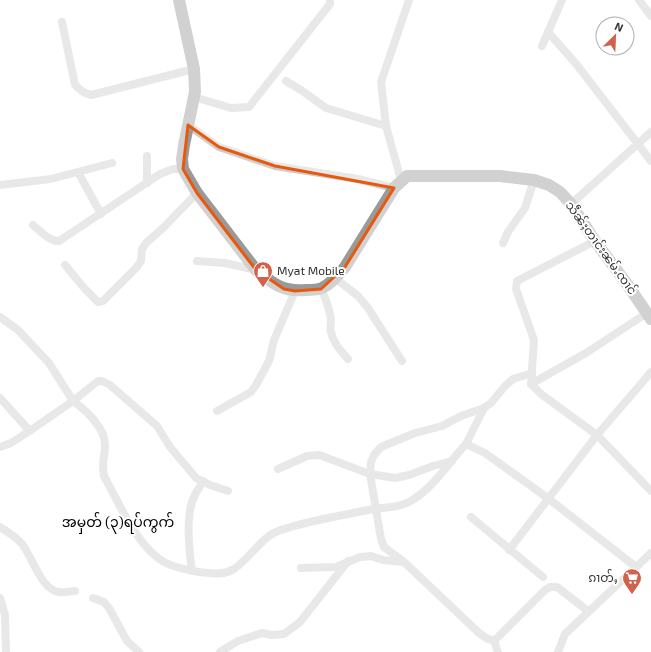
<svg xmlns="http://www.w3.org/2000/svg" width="651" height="652" font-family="'Exo 2','Noto Sans Myanmar',sans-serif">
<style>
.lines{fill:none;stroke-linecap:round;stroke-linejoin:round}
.minor{stroke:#cdcdcd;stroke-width:8}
.highway{stroke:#9a9a9a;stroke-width:12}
.marked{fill:none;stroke:#e8590c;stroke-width:3;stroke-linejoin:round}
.labels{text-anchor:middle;stroke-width:4;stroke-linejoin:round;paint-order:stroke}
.street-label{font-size:12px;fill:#333;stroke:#fff}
.poi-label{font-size:12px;fill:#333;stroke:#fff;text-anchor:start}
.quarter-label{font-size:14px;fill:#000;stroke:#fff}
</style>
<rect width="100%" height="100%" fill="#fff"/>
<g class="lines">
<!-- minor -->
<g class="minor">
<polyline points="639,0 651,16"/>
<polyline points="62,22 75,85 83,92 91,95 194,69"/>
<polyline points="548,32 577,65 651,161"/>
<polyline points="542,46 562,0"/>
<polyline points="286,81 301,90 326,108 386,126"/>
<polyline points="194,97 231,108 249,107 330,4 330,0"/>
<polyline points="188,125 219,147 275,166 358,179 394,188"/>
<polyline points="147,156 147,183"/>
<polyline points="78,172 101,214"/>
<polyline points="401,180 386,126 381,82 409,0"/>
<polyline points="0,185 51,179 112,163"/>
<polyline points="571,204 651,132"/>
<path d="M 33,225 C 40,231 50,242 59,241 L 160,174 L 173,169 L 183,169"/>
<polyline points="595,241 517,281 516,289 534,340 531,384 541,394 597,435 651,491"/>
<polyline points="503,243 508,232 525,208 534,180"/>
<polyline points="197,261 225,263 256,270"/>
<polyline points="65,265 85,289 98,302 103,301 136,268 141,261 142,249 146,243 164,227 197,193"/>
<polyline points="335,278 358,296 368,308 402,361"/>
<path d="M 321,289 C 326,299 329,308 331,319 C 331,323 330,328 331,332 C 333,343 341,351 348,359"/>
<polyline points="0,317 18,330 49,363 73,401 98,381 102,381 110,385 157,426 170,447 196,478 210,485 228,491"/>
<polyline points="531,384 586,353 647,313"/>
<path d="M 0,398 L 27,428 L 31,430 L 73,401 C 87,411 105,428 105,445 C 105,458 101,463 104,476 C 119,503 138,549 166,563 C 176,568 188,570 199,572 C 211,573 222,576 234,569 C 247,560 256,546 269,536 C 276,530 285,529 294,526 C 320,519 347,514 374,509 C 386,507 398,508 409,502 C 433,489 448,463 466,444 L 485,453 L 549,499 L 636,567"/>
<polyline points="217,411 251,392 256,385 269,361 274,340 295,291"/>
<polyline points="466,444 484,408"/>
<polyline points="0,447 11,443 31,430"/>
<polyline points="278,469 307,456 319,455 370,474 395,478 409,475 433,466 452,461"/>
<polyline points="471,517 543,577"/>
<path d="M 0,527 C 8,532 16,537 22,544 C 32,556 41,590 59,592 C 64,593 70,591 75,591"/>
<polyline points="509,550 597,435 651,372"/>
<polyline points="301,568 336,567 360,557 371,556 383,560 404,562"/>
<path d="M 192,571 C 189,550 185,513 195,495 C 197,490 201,486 203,481"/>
<polyline points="0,598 5,615 6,652"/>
<polyline points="93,598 104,602 109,608 127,641 139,652"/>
<polyline points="494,641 486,638 479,633 404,562 384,547 381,539 370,474 371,462 374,455 381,447 415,433 442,426 461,416 484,408 491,403 505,386 513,379 532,373"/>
<polyline points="494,641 545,590 550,587 557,587 588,611"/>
<polyline points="494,641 498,652"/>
<polyline points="220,652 238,641 262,633 272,635 284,634 300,622 348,561"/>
<polyline points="558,652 565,634 651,553"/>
</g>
<!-- highway -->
<path class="highway" d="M 179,0 L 194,69 L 195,92 L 184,145 L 182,159 L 183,169 L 197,193 L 256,270 C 273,284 283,292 306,290 C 311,290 317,290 322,288 C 331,284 338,275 345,267 L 394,188 L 407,176 L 500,176 L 534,180 L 549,185 L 560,192 L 571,204 L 595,241 L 627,284 L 651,319"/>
</g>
<!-- marked area -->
<path d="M0 0H651V652H0ZM 188,125 L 219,147 L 275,166 L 394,188 L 345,267 L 321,289 L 295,291 L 284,289 L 256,270 L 197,193 L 183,169 Z" fill="#fff" fill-opacity=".55" fill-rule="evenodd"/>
<path class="marked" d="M 188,125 L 219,147 L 275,166 L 394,188 L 345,267 L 321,289 L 295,291 L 284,289 L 256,270 L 197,193 L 183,169 Z"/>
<!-- icons -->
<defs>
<symbol id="shop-pin" viewBox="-11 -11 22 30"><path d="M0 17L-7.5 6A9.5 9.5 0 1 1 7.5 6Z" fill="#d2624d" stroke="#fff"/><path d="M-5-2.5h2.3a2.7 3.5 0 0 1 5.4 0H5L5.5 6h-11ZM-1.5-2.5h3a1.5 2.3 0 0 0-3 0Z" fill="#fff"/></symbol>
<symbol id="supermarket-pin" viewBox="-11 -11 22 30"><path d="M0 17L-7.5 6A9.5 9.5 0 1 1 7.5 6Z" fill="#d2624d" stroke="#fff"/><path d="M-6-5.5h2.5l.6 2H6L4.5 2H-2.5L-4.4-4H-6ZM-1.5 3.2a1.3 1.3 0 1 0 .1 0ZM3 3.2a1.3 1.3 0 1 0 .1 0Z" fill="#fff"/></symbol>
</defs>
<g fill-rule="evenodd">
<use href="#shop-pin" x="252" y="260" width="22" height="30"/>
<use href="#supermarket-pin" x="621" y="567" width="22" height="30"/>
</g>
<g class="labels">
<!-- street labels -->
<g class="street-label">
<text transform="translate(601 248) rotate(54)" y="4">သဵၼ်ႈတၢင်းၼမ်ႉၸၢင်</text>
</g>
<!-- poi labels -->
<g class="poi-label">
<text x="277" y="275">Myat Mobile</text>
<text x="618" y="582" text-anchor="end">ၵၢတ်ႇ</text>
</g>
<!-- quarter labels -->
<g class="quarter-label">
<text x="118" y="527">အမှတ် (၃)ရပ်ကွက်</text>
</g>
</g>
<!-- north arrow -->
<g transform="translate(615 36) rotate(24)"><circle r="19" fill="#ffffff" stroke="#adadad"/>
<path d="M0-3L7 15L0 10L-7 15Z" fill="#d2624d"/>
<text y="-6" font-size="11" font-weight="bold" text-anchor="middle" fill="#333333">N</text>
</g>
</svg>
